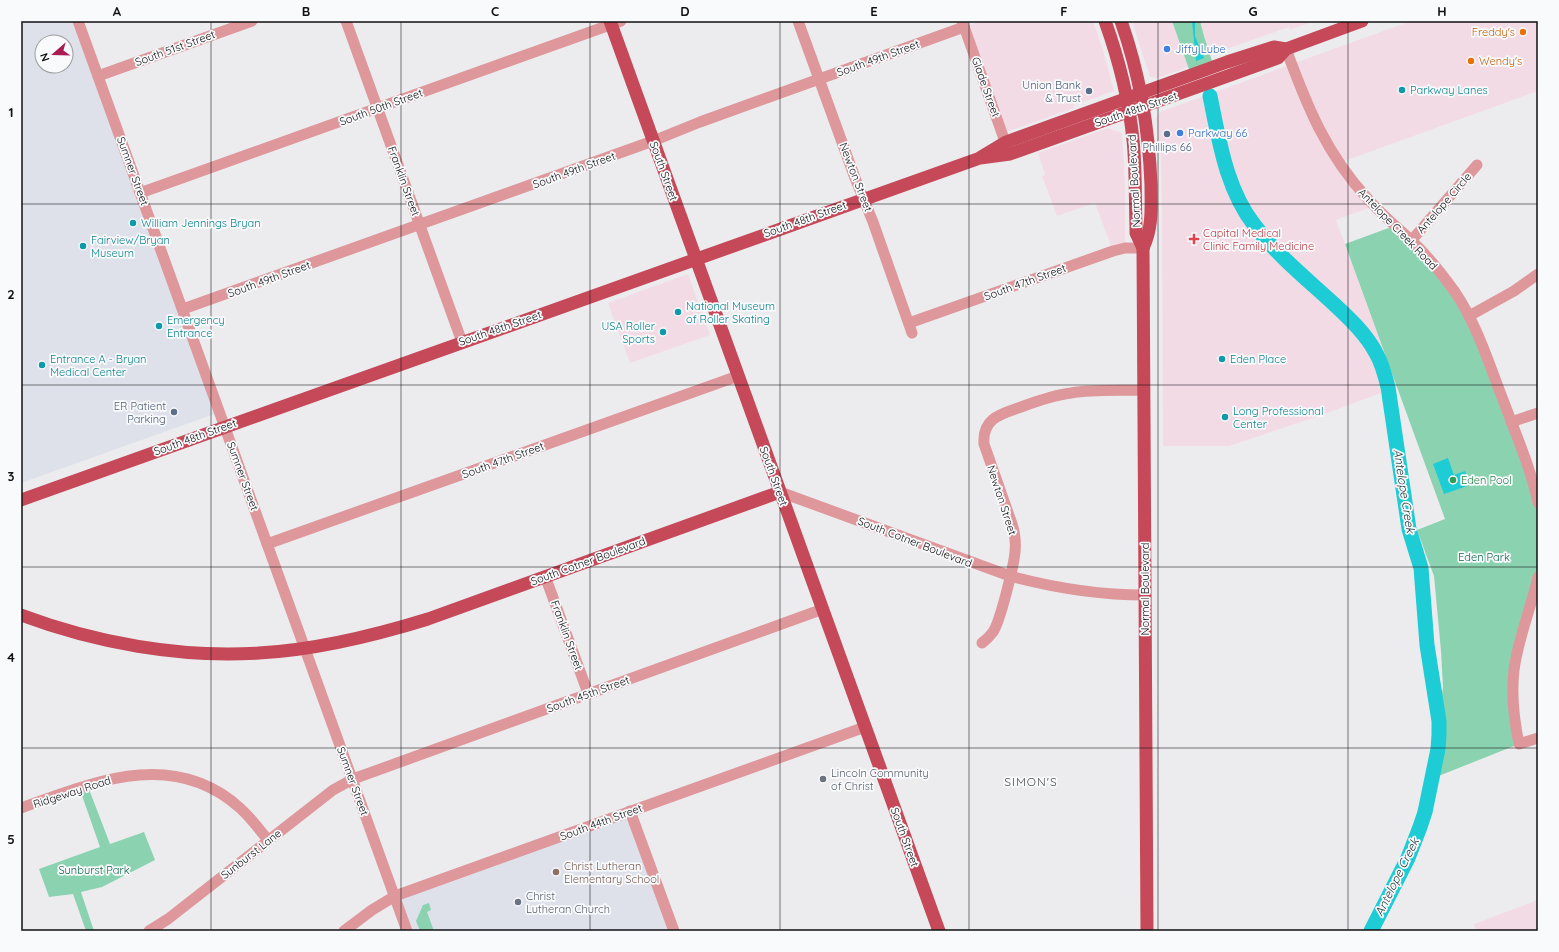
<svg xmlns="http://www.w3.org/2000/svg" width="1559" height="952" font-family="Quicksand,sans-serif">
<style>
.commercial{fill:#f3dbe6}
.built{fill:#dee1ea;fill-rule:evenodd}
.green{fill:#8bd3b0}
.water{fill:#1dccd4}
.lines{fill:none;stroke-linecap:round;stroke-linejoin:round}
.river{stroke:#1dccd4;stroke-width:15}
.minor{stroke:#de989b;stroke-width:11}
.major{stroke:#c54958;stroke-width:13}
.grid{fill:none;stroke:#111112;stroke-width:1;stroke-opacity:0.55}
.food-dot{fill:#e8710a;stroke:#f9fafc;stroke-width:1.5}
.shop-dot{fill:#3f7fe0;stroke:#f9fafc;stroke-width:1.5}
.culture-dot{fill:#0f9aa8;stroke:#f9fafc;stroke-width:1.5}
.service-dot{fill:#5c6f8a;stroke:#f9fafc;stroke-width:1.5}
.health-dot{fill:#e0444e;stroke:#f9fafc;stroke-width:1.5}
.leisure-dot{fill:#2e9e5b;stroke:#f9fafc;stroke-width:1.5}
.worship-dot{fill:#6b7280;stroke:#f9fafc;stroke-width:1.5}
.education-dot{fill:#8d6e63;stroke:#f9fafc;stroke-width:1.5}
.labels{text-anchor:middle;stroke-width:3.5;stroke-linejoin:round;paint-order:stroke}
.food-label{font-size:11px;fill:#c56008;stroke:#f9fafc;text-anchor:end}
.street-label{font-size:11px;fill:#111112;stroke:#f9fafc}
.shop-label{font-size:11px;fill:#366cbe;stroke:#f9fafc;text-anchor:start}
.service-label{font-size:11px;fill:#4e5e75;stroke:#f9fafc;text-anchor:end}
.culture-label{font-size:11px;fill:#0d838f;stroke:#f9fafc;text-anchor:start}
.health-label{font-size:11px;fill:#be3a42;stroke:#f9fafc;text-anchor:start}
.leisure-label{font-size:11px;fill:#27864d;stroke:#f9fafc;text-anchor:start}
.park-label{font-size:11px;fill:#0b6646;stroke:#f9fafc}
.worship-label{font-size:11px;fill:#5b616d;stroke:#f9fafc;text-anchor:start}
.education-label{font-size:11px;fill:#785e54;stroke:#f9fafc;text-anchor:start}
.water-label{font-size:12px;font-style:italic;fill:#183132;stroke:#f9fafc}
.neighbourhood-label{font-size:12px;letter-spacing:1px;fill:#4d4e50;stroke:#f9fafc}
.neatline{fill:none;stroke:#111112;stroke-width:1.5}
.grid-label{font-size:13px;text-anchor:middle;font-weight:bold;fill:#111112}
</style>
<rect width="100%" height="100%" fill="#ececef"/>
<!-- commercial -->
<g class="commercial">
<polygon points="981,21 1093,21 1102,47 1114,91 1074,105 1074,108 1003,133 964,27"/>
<polygon points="1132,21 1172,21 1188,67 1158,78 1150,77"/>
<polygon points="1200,21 1315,21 1290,30 1289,27 1210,55"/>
<polygon points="1411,21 1538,21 1538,91 1339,163 1374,206 1336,220 1397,387 1319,416 1229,446 1163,446 1162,208 1161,159 1156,118 1160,112"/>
<polygon points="1108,128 1122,133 1125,183 1125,248 1113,251 1095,203 1057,216 1042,176 1045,175 1038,153"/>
<polygon points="688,274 710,335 630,363 608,303"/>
<polygon points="1538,900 1538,931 1476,931 1474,924"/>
</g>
<!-- built -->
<g class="built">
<path d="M 21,21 L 78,21 L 220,412 L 21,483 ZM 42,42 L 66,42 L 66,66 L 42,66 Z"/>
<polygon points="630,811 674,931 407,931 395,896"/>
</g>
<!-- green -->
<g class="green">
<polygon points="1172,21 1200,21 1204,36 1214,67 1191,75"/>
<polygon points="1394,226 1411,241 1469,316 1538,503 1538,577 1514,670 1519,744 1426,781 1436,739 1443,687 1441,651 1434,576 1417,530 1445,519 1345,244"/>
<polygon points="87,784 110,844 144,832 155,860 102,887 81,892 94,931 86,931 73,894 49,897 39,869 100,847 79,787"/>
<polygon points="429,903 431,910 427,912 434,931 420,931 416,921 423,905"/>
</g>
<!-- water -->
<g class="water">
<polygon points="1192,21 1195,21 1195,36 1204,58 1196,61"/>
<polygon points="1448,458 1454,475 1465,471 1470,485 1444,494 1433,464"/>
</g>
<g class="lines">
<!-- river -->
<path class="river" d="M 1210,96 C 1219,140 1226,189 1255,226 C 1278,256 1308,280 1335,305 C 1350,319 1366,334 1376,353 C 1382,363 1385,375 1388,387 L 1409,529 L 1421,568 L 1427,645 L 1439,721 L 1439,735 L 1438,749 L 1425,812 L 1420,827 L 1408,858 L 1371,931"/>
<!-- minor -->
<g class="minor">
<polyline points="78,21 407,931"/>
<polyline points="346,21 462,342"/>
<polyline points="798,21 855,178 873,222 912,333"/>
<polyline points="962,21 1008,150"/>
<path d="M 1286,49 C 1307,106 1326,154 1368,199 C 1381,214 1397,227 1412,241 C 1428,256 1442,274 1455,292 C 1478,326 1490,367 1505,405 C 1517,437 1531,469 1538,503"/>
<polyline points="98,76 252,21"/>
<polyline points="140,193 621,21"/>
<polyline points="1411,241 1477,165"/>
<polyline points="183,309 653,141 700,122 964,27"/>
<polyline points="1469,316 1514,291 1538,274"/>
<polyline points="909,323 1113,251 1125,248 1143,248"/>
<polyline points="1511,422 1538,413"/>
<path d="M 780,492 L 1010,576 C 1055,588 1099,595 1145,595"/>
<polyline points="267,544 738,376"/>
<polyline points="545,576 588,693"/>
<path d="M 1538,577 C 1531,608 1518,639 1514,670 C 1511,696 1514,720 1519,744 L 1538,738"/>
<path d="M 982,643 C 986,640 990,636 993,632 C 1000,622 1014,565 1015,552 C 1016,542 1015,533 1012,524 L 984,444 C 982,418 1001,414 1021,407 C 1037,401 1054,395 1071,393 C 1095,389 1120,391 1144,390"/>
<path d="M 21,808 C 94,782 173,748 240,808 C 251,818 259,829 268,840"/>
<polyline points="630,811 674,931"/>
<polyline points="149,931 168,919 333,790 353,779 823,609"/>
<polyline points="344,931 372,910 395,896 865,727"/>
</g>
<!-- major -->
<g class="major">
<polyline points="610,21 939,931"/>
<path d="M 1105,21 C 1119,60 1129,99 1133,140 C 1136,169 1135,197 1136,226 L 1136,233 L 1143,248 L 1147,931"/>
<path d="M 1121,21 C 1140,75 1149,129 1151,185 C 1151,208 1153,227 1143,248"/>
<polyline points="981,157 1006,142 1227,62 1274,47 1286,49"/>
<polyline points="21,500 980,158 1010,154 1278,58 1286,49 1362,21"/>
<path d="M 21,615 C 96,643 179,658 259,653 C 317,650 373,636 428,619 L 780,492"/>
</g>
</g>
<!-- grid -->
<path class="grid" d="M 211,21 L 211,931M 401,21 L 401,931M 590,21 L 590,931M 780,21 L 780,931M 969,21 L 969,931M 1158,21 L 1158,931M 1348,21 L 1348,931M 21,204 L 1538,204M 21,385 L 1538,385M 21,567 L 1538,567M 21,748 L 1538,748"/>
<!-- markers -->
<g class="food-dot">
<circle cx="1523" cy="32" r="4"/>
<circle cx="1471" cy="61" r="4"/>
</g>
<g class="shop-dot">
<circle cx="1167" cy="49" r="4"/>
<circle cx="1180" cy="133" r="4"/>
</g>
<g class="culture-dot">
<circle cx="1402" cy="90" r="4"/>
<circle cx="133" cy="223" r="4"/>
<circle cx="83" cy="246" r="4"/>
<circle cx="678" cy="312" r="4"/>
<circle cx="159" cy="326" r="4"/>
<circle cx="663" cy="332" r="4"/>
<circle cx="1222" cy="359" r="4"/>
<circle cx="42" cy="365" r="4"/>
<circle cx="1225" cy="417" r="4"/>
</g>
<g class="service-dot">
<circle cx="1089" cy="91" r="4"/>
<circle cx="1167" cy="134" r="4"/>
<circle cx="174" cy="412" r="4"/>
</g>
<path class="health-dot" d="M1192 233h4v4h4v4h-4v4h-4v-4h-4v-4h4z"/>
<circle class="leisure-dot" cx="1453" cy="480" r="4"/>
<g class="worship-dot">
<circle cx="823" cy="779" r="4"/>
<circle cx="518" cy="902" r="4"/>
</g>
<circle class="education-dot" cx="556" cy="872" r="4"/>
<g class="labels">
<!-- food labels -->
<g class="food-label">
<text x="1515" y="36">Freddy's</text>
<text x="1479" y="65" text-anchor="start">Wendy's</text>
</g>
<!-- street labels -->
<g class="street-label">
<text transform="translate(175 48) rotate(-20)" y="4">South 51st Street</text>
<text transform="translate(878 58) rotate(-20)" y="4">South 49th Street</text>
<text transform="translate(986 87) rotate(70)" y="4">Glade Street</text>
<text transform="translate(381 107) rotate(-20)" y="4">South 50th Street</text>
<text transform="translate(1136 109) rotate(-19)" y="4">South 48th Street</text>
<text transform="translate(574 170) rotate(-20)" y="4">South 49th Street</text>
<text transform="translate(133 171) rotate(70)" y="4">Sumner Street</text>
<text transform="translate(664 171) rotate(70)" y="4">South Street</text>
<text transform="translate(856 177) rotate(69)" y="4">Newton Street</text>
<text transform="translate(404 181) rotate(70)" y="4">Franklin Street</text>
<text transform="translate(1134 181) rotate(-93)" y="4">Normal Boulevard</text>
<text transform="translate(1444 203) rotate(-49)" y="4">Antelope Circle</text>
<text transform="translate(805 219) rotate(-20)" y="4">South 48th Street</text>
<text transform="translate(1398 229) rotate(46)" y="4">Antelope Creek Road</text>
<text transform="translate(269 279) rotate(-20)" y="4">South 49th Street</text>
<text transform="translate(1025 282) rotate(-20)" y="4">South 47th Street</text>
<text transform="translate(500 328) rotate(-19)" y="4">South 48th Street</text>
<text transform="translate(195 437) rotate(-20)" y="4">South 48th Street</text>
<text transform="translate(503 460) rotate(-20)" y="4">South 47th Street</text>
<text transform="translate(243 476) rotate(70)" y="4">Sumner Street</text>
<text transform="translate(774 476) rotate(70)" y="4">South Street</text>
<text transform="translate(1002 500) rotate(72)" y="4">Newton Street</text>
<text transform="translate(915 542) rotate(21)" y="4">South Cotner Boulevard</text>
<text transform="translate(588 561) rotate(-20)" y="4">South Cotner Boulevard</text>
<text transform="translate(1145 589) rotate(-90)" y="4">Normal Boulevard</text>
<text transform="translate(567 635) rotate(70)" y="4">Franklin Street</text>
<text transform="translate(588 694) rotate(-20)" y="4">South 45th Street</text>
<text transform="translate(353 781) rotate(70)" y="4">Sumner Street</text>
<text transform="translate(72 792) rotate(-18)" y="4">Ridgeway Road</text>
<text transform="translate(601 822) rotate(-20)" y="4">South 44th Street</text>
<text transform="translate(905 837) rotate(70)" y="4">South Street</text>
<text transform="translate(251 854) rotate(-38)" y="4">Sunburst Lane</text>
</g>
<!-- shop labels -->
<g class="shop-label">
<text x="1175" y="53">Jiffy Lube</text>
<text x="1188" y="137">Parkway 66</text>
</g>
<!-- service labels -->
<g class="service-label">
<text x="1081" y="89">Union Bank<tspan x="1081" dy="13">&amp; Trust</tspan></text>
<text x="1167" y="151" text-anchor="middle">Phillips 66</text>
<text x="166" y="410">ER Patient<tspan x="166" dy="13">Parking</tspan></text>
</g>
<!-- culture labels -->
<g class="culture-label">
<text x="1410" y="94">Parkway Lanes</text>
<text x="141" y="227">William Jennings Bryan</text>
<text x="91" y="244">Fairview/Bryan<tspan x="91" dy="13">Museum</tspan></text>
<text x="686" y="310">National Museum<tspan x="686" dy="13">of Roller Skating</tspan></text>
<text x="167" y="324">Emergency<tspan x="167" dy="13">Entrance</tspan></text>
<text x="655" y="330" text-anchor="end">USA Roller<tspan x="655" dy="13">Sports</tspan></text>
<text x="50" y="363">Entrance A - Bryan<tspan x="50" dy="13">Medical Center</tspan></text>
<text x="1230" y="363">Eden Place</text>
<text x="1233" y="415">Long Professional<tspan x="1233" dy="13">Center</tspan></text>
</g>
<!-- health labels -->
<g class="health-label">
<text x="1203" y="237">Capital Medical<tspan x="1203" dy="13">Clinic Family Medicine</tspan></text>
</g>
<!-- leisure labels -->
<g class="leisure-label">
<text x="1461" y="484">Eden Pool</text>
</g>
<!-- park labels -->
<g class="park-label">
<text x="1484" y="561">Eden Park</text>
<text x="94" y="874">Sunburst Park</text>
</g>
<!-- worship labels -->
<g class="worship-label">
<text x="831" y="777">Lincoln Community<tspan x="831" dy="13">of Christ</tspan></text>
<text x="526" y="900">Christ<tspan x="526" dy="13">Lutheran Church</tspan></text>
</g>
<!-- education labels -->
<g class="education-label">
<text x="564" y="870">Christ Lutheran<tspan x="564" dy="13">Elementary School</tspan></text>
</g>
<!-- water labels -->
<g class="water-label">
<text transform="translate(1404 491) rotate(81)" y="4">Antelope Creek</text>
<text transform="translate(1397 877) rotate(-64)" y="4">Antelope Creek</text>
</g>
<!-- neighbourhood labels -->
<g class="neighbourhood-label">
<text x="1031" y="786">SIMON'S</text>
</g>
</g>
<!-- border -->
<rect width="1559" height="952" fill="none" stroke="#f9fafc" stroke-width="44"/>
<!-- north arrow -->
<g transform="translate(54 54) rotate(250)"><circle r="19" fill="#f9fafc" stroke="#9c9d9e"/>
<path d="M0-3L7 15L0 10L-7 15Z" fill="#ac1c54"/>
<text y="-6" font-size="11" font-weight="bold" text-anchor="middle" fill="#111112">N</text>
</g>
<rect x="22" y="22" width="1515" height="908" class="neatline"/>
<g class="grid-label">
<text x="117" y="16">A</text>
<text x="306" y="16">B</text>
<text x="495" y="16">C</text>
<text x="685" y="16">D</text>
<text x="874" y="16">E</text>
<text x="1064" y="16">F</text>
<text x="1253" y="16">G</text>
<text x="1442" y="16">H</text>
<text x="11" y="117">1</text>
<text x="11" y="299">2</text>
<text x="11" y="481">3</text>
<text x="11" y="662">4</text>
<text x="11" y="844">5</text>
</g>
</svg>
